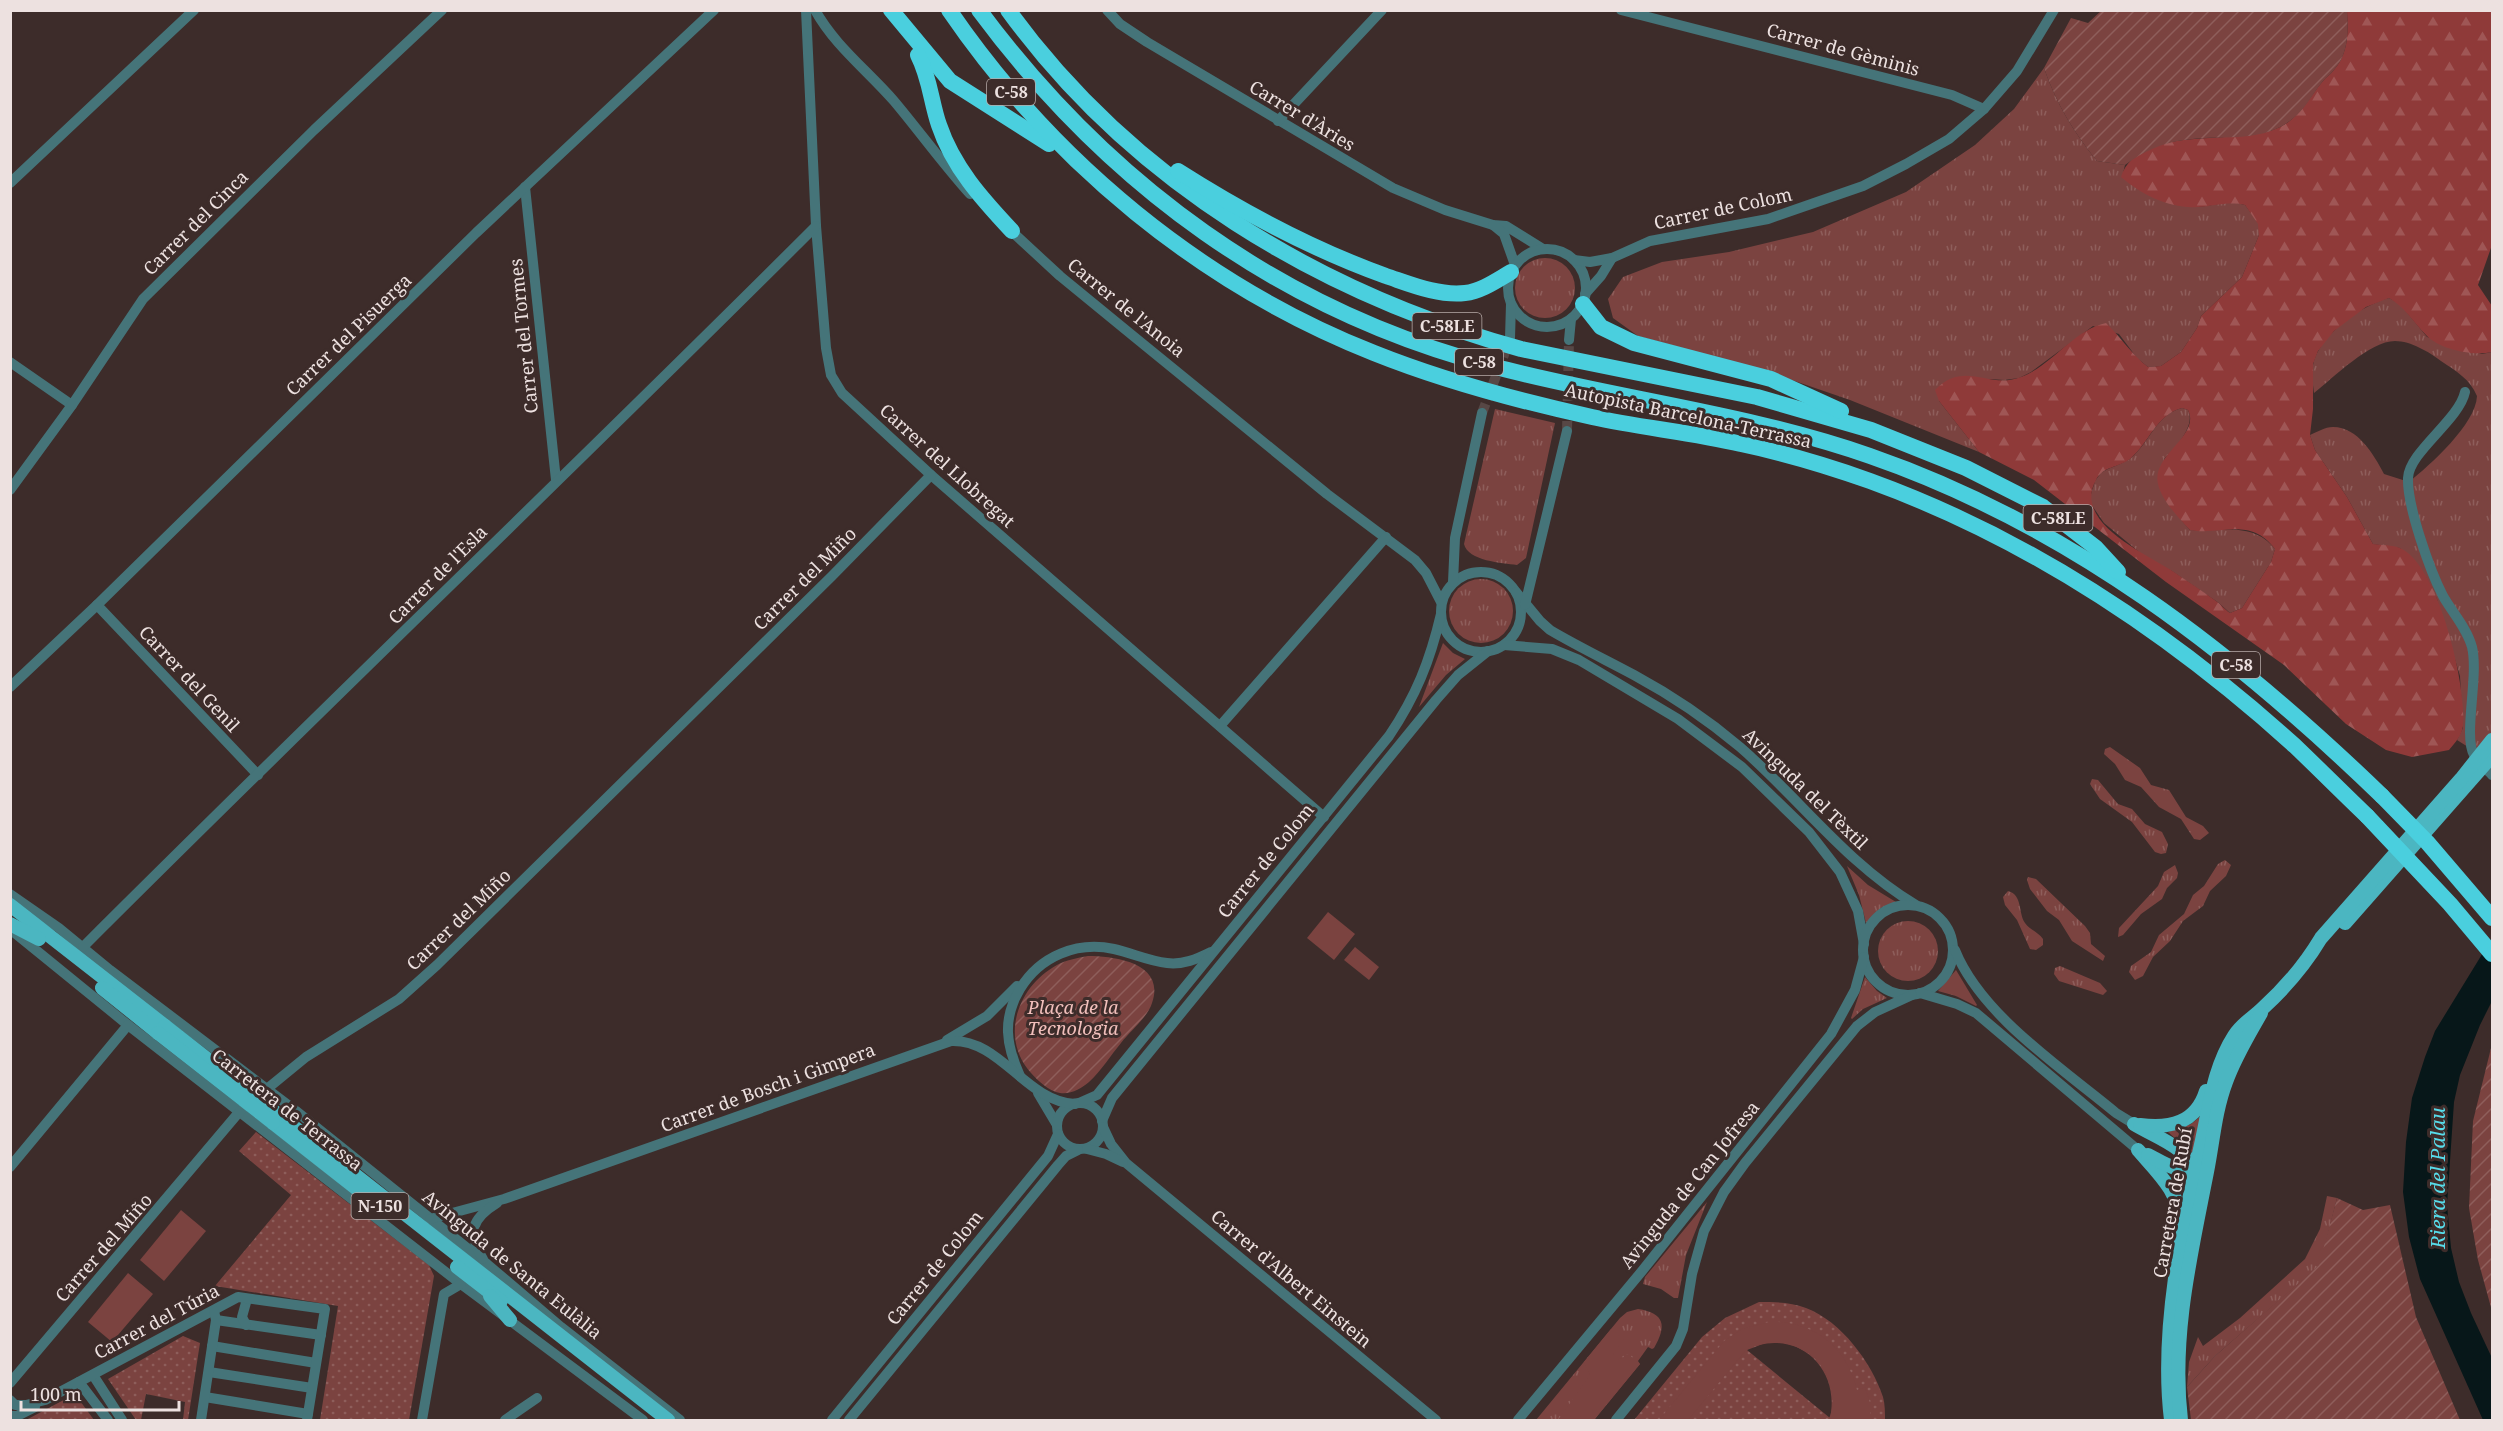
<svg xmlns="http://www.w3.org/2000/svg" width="2503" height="1431" font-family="'Noto Serif',serif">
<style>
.grass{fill:url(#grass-tufts)}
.forest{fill:url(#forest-firs);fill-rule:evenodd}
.park{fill:url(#park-dots);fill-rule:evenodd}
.garden{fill:url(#garden-furrows)}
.pitch{fill:#7b4340}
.water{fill:#071719}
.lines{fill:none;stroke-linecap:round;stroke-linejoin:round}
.minor-tunnel{stroke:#574745;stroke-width:10;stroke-dasharray:10 5;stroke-linecap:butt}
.minor{stroke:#457479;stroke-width:10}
.major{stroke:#4bb6c1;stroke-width:14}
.highway{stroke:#4acfde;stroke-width:16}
.major-bridge{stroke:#4bb6c1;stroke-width:14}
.highway-bridge{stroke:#4acfde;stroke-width:16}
.labels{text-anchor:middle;stroke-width:6;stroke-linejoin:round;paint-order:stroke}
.shield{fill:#3d2c2a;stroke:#b8aba9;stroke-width:1.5}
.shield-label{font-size:16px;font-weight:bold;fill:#ede1e0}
.street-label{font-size:18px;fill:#ede1e0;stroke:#3d2c2a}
.park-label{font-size:18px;font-style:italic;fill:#f1bfbb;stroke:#3d2c2a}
.water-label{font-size:20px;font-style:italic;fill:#57dcea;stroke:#3d2c2a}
</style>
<defs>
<pattern id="grass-tufts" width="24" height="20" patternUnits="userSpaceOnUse" patternTransform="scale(1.5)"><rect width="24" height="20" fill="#7b4340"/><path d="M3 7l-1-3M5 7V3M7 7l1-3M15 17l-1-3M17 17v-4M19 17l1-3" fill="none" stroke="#8e5e5b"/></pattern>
<pattern id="forest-firs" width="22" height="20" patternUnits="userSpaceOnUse" patternTransform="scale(1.5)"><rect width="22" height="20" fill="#8f3a39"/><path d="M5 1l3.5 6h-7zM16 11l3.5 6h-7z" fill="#9f5655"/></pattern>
<pattern id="park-dots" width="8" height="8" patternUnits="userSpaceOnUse" patternTransform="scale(1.5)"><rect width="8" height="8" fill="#7b4340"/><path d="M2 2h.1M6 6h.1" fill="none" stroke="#8e5e5b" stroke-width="1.8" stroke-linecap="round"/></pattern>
<pattern id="garden-furrows" width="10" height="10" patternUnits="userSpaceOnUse" patternTransform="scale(1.5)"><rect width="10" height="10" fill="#7b4340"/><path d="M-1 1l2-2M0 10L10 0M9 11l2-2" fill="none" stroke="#8e5e5b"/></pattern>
</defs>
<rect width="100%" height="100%" fill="#3d2c2a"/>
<!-- grass -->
<g class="grass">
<path d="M 2044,68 C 2056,103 2074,133 2097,161 L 2125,165 L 2122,177 L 2199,207 L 2232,202 L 2245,205 L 2259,224 L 2259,235 L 2242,277 L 2201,316 L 2197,328 L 2181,352 L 2161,366 L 2148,367 L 2137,358 L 2119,334 L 2093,326 L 2031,372 L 2019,378 L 2004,380 L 1990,379 L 1939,401 L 1979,452 L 1850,400 L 1763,370 L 1638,336 L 1613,318 L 1608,299 L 1623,277 L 1662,262 L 1729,252 L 1813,232 L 1906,192 L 1975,145 L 2014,109 Z"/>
<circle cx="1545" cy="288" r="30"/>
<path d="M 2389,298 L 2400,304 L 2427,337 L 2482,354 L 2492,352 L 2492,762 L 2457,740 L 2463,728 L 2460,676 L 2437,599 L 2426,577 L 2400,548 L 2373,544 L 2347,497 L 2315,450 L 2310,435 C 2317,432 2325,427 2333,427 C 2358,427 2374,455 2384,474 L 2409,482 C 2430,465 2476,424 2477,396 C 2470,379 2456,371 2441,361 C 2429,352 2411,341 2395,341 C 2370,341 2333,378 2314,393 C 2313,384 2311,374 2313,365 C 2319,335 2362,305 2389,298 Z"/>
<path d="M 2182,408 L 2188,410 C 2196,426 2175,448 2164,459 L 2181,520 L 2190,530 C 2220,532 2253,521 2275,549 L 2271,562 L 2242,608 L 2230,613 L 2219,603 L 2172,571 L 2144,556 L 2104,523 L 2091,504 L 2090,498 L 2095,481 L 2101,473 C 2110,467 2121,465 2131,458 C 2150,442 2156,415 2182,408 Z"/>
<path d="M 1495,409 L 1555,423 L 1526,558 L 1517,565 C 1502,563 1468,561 1464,544 Z"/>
<circle cx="1481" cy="611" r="32"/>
<polygon points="1443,643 1453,653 1465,659 1446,675 1419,707"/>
<polygon points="2110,747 2140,768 2151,785 2169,790 2186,817 2203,826 2209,833 2200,840 2194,839 2181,819 2159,807 2141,787 2125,780 2115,764 2104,754 2105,749"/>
<polygon points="2092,779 2098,780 2118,804 2132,809 2145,824 2162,832 2168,844 2166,853 2161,854 2155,852 2132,822 2100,799 2090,784"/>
<polygon points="2225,860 2231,865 2226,876 2210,891 2203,906 2183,921 2170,941 2153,957 2143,976 2135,980 2129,972 2131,966 2151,952 2159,935 2184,914 2193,895 2204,886 2218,864"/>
<polygon points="2175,865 2178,873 2177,878 2167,888 2162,899 2141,914 2123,935 2118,937 2119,928 2158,886 2164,872"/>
<polygon points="1847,866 1868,885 1896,902 1881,908 1866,923 1859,895"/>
<polygon points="2028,877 2036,879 2085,926 2090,933 2091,944 2105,956 2103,961 2072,941 2059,920 2047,911 2030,889 2027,880"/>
<path d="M 2008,891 C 2023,895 2018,913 2025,923 C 2030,930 2038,932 2043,939 L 2043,945 L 2036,950 L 2030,949 L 2017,920 L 2005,905 L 2003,897 Z"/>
<circle cx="1908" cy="951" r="30"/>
<polygon points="2060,966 2100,983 2107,991 2103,995 2059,981 2054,974 2055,968"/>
<polygon points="1956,970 1977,1005 1976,1006 1956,996 1938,991"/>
<polygon points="1865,977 1877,991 1887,998 1863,1009 1852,1019 1851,1018"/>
<polygon points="2201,1116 2194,1155 2168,1132 2191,1124"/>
<polygon points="2327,1196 2337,1198 2320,1265 2215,1356 2187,1387 2189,1362 2198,1337 2203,1346 2240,1318 2305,1259 2320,1229"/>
<polygon points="1707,1202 1686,1255 1678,1298 1674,1298 1661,1289 1643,1284 1645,1277"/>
<path d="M 1638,1309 C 1665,1313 1667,1326 1654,1348 L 1652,1349 L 1648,1347 L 1638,1361 L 1640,1364 L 1594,1420 L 1536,1420 L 1620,1318 L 1627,1312 Z"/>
</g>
<!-- forest -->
<path class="forest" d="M 2347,11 L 2492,11 L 2492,245 L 2478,285 L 2492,306 L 2492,352 C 2473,356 2440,350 2426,335 C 2413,322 2405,307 2389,298 L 2366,307 L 2334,331 L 2318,351 L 2313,364 L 2313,409 L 2310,435 L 2315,450 L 2347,497 L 2373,544 C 2381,545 2393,545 2400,548 C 2439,565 2467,687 2463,726 C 2462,735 2455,743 2449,750 L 2412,757 L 2386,750 L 2346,724 L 2284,665 L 2166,582 L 2034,480 L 1979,452 L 1939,401 L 1935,390 C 1965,359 1989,390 2021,377 C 2053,365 2073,330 2106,323 C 2121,337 2131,354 2148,367 L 2161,366 L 2181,352 L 2197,328 L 2201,316 L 2242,277 L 2259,235 L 2258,224 L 2245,205 C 2228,201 2215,206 2198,207 C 2170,209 2142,195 2121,177 C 2140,122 2237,148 2280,127 C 2301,117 2309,97 2323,81 C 2326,77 2330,75 2333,71 C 2349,53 2348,33 2347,11 ZM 2182,408 L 2188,410 C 2201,436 2151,455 2158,484 C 2162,501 2178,517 2190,530 C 2221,536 2250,516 2275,549 L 2271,562 L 2242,608 L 2230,613 C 2224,609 2221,604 2216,601 C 2203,591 2188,582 2174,572 C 2147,554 2072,523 2096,480 C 2103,466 2118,468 2130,459 C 2149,443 2156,415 2182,408 Z"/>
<!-- park -->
<g class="park">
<polygon points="256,1132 429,1265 434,1276 409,1420 320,1420 338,1306 215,1286 291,1195 239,1151"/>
<path d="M 1759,1302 C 1775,1302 1791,1302 1806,1308 C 1841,1321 1872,1363 1883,1397 C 1885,1404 1885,1413 1885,1420 L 1634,1420 L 1702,1337 L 1725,1318 ZM 1768,1342 C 1811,1340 1839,1377 1830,1418 L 1747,1350 Z"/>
<polygon points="183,1336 200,1343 188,1420 183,1420 185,1402 146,1394 141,1420 136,1420 108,1379"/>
<polygon points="75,1394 94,1420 26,1420"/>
</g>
<!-- garden -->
<g class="garden">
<path d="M 2101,11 L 2347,11 C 2348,33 2349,54 2333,71 C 2330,75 2326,77 2323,81 C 2312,94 2305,110 2291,120 C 2260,144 2220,134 2184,140 C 2162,143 2144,151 2125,165 L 2097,161 C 2074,133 2056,103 2044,68 L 2071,18 L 2088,23 Z"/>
<path d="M 1088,956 C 1115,956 1166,963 1152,1003 C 1148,1017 1130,1031 1121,1043 C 1111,1055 1101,1071 1089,1082 C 1082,1088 1070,1095 1060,1093 C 1049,1091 1038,1081 1031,1073 C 999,1037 1018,986 1057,965 C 1066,960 1077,958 1088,956 Z"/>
<polygon points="2492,1044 2492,1311 2478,1260 2469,1208 2473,1121"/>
<polygon points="2337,1198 2363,1210 2390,1205 2416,1317 2460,1420 2191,1420 2187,1387 2215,1356 2319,1265"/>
</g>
<!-- pitch -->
<g class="pitch">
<polygon points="1328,912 1355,934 1334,960 1307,938"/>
<polygon points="1355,947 1379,967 1369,980 1344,960"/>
<polygon points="181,1210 206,1231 164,1281 140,1260"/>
<polygon points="128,1273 153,1294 112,1342 88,1322"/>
<path d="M 1769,1322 C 1813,1320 1847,1347 1857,1390 L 1865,1387 L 1870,1403 L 1870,1420 L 1828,1420 C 1833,1412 1833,1402 1832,1393 C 1827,1352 1782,1331 1746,1350 L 1688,1420 L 1659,1420 L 1724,1341 L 1742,1329 Z"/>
<polygon points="1611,1329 1624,1339 1613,1354 1619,1360 1628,1354 1640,1364 1594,1420 1558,1420 1590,1375 1584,1362"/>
</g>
<!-- water -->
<polygon class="water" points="2492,938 2492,1001 2480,1025 2460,1075 2454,1102 2447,1205 2451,1248 2459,1282 2471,1313 2492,1358 2492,1420 2483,1420 2420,1279 2409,1237 2403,1192 2406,1142 2412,1098 2425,1057 2435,1031"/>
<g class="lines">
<!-- minor-tunnel -->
<g class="minor-tunnel">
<polyline points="1482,413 1510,339"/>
<polyline points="1567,431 1569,340"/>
</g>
<!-- minor -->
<g class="minor">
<polyline points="806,10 816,226 826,348 831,375 842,393 931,475 1324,817"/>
<path d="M 815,10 C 835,46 867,70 894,101 C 920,132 943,164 970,194"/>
<polyline points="1107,10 1120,24 1147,42 1393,188 1445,210 1493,225 1506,226 1543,249"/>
<polyline points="1621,10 1952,95 1984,109"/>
<polyline points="1278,121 1382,10"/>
<polyline points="10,183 194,10"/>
<polyline points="525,187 556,480"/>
<polyline points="1493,225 1504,234 1515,265"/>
<polyline points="1008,228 1060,276 1132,335 1327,494 1415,560 1426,573 1441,602"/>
<circle cx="1547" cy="288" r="39"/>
<polyline points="1574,260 1590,262 1612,258 1650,241 1768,219 1863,186 1906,164 1949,139 1984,109 2017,71 2054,10"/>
<polyline points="1585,294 1601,276 1612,258"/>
<polyline points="1510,338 1511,304"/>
<polyline points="1569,340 1571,319"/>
<polyline points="10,362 72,405"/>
<path d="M 2465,392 C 2459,420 2409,452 2408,478 C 2407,506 2430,571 2443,596 C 2452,612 2467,628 2472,647 C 2479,676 2463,736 2474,755 C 2477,763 2487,769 2492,775"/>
<polyline points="10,490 72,405 143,299 314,130 442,10"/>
<circle cx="1481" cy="612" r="40"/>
<polyline points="1453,582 1455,538 1482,413"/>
<path d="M 1516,592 L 1540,621 L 1550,630 C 1577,646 1606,660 1634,675 C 1671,695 1708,720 1740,747 C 1801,800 1846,863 1916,905"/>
<polyline points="97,605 258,775"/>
<polyline points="1525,605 1567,431"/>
<polyline points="1504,645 1552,649 1579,660 1678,719 1742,767 1809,832 1840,872 1858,911 1864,944"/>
<polyline points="10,687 97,605 476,233 714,10"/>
<polyline points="1220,726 1386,537"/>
<polyline points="10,894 59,928 110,970 296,1111 487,1264 561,1327 680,1420"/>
<circle cx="1908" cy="950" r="45"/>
<polyline points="10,929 128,1025 461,1284 643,1420"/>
<path d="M 83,947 C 325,705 574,468 816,226"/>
<path d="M 1955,950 C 1981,1015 2062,1068 2116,1113 L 2134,1124"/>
<polyline points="1920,993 1957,1004 1976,1013 2138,1150"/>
<polyline points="947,1040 987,1016 1017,986"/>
<path d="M 1020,1076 C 1006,1045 1002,1019 1020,989 C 1040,956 1077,941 1114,949 C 1132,953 1149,961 1167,963 C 1183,965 1197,959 1211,952"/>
<polyline points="1038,1093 1057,1125"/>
<circle cx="1080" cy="1126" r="23"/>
<path d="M 1079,1103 L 1097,1095 L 1389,736 C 1416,696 1430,661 1441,614"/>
<polyline points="1102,1121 1112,1098 1436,700 1458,675 1488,651"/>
<polyline points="1103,1127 1111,1144 1126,1163 1436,1420"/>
<polyline points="1087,1149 1106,1154 1123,1162"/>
<polyline points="10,1167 128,1025"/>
<path d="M 430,1219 L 504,1199 L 951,1041 C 1001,1039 1025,1101 1075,1104"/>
<path d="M 483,1259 C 467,1233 471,1219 497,1203"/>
<polyline points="216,1320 321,1335"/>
<polyline points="246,1325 242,1317 247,1299"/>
<polyline points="212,1346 316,1363"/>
<polyline points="209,1372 312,1388"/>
<polyline points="93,1375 122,1420"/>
<polyline points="79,1382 108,1420"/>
<polyline points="10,1383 240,1111 306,1057 399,999 437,965 832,576 931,475"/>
<polyline points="205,1397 308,1414"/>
<polyline points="10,1400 15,1405 26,1405 45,1400 238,1297 325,1309 307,1420"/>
<polyline points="10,1416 17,1416 35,1407"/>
<polyline points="201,1420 216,1320 214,1311"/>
<polyline points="422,1420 444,1294 461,1284"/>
<polyline points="505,1420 537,1398"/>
<polyline points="832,1420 1048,1156 1058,1134"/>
<polyline points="849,1420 1058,1165 1066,1156 1078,1150"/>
<polyline points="1518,1420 1642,1271 1831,1034 1855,990 1864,957"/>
<polyline points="1616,1420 1676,1346 1683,1329 1692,1274 1704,1231 1724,1192 1745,1163 1857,1026 1875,1012 1912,995"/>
</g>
<!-- major -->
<g class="major">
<polyline points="10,905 165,1026"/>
<polyline points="2345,923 2492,756"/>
<polyline points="10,924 39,939"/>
<polyline points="102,988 158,1033"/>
<polyline points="280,1116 668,1420"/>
<polyline points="273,1123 366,1196"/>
<path d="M 2134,1124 C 2159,1139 2184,1145 2197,1173"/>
<path d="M 2140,1125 C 2170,1129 2196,1123 2206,1091"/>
<path d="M 2138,1150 C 2157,1172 2181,1193 2180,1224"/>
<path d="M 2148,1155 C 2164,1163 2184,1179 2200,1162"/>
<polyline points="457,1267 501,1301"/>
<polyline points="490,1296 510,1320"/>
<path d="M 2171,1420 C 2160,1330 2182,1228 2202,1140 C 2210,1104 2214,1067 2234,1036 C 2242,1023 2253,1018 2263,1008 C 2285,988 2306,963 2321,938 L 2461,779 L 2492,740"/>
<path d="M 2181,1420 C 2171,1336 2191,1254 2207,1172 C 2213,1142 2215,1111 2226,1082 C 2235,1057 2248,1036 2261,1013"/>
</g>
<!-- highway -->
<g class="highway">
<polyline points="891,10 950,81 1049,144"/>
<path d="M 949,10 C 1053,162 1202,285 1374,353 C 1444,381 1519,401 1592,417 C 1641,428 1691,432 1741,444 C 1784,453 1828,466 1870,481 C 2027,538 2171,634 2295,746 C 2319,769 2343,793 2367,816"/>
<path d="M 979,10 C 1108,184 1281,311 1492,366 C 1617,399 1747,413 1870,456 C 2069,525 2232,651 2382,796"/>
<path d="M 1008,10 C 1132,181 1320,294 1521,349 L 1757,397 L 1871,430 L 1966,468 L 2043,507 L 2095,547 L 2118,572"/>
<path d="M 918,55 C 930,78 931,102 939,125 C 953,167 982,199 1012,231"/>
<path d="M 1178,171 C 1244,213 1311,249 1386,276 C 1410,284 1438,296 1465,293 C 1482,291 1497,280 1511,272"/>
<polyline points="1583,304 1601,327 1634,343 1771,379 1841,411"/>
</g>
<!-- major-bridge -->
<g class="major-bridge">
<polyline points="165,1026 280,1116"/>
<polyline points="158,1033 273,1123"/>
</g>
<!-- highway-bridge -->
<g class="highway-bridge">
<polyline points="2382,796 2427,842 2492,918"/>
<polyline points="2367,816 2450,904 2492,954"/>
</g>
</g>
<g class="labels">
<!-- shield labels -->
<g class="shield">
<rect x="987" y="79" width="48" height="26" rx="4.5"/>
<rect x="1412.5" y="313" width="69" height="26" rx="4.5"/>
<rect x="1455" y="349" width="48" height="26" rx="4.5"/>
<rect x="2023.5" y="505" width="69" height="26" rx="4.5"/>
<rect x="2212" y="652" width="48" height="26" rx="4.5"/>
<rect x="351.5" y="1193" width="57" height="26" rx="4.5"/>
</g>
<g class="shield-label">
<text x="1011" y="98">C-58</text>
<text x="1447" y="332">C-58LE</text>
<text x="1479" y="368">C-58</text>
<text x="2058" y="524">C-58LE</text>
<text x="2236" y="671">C-58</text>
<text x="380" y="1212">N-150</text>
</g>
<!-- street labels -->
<g class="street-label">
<text transform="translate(1843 50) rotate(15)" y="6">Carrer de Gèminis</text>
<text transform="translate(1302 116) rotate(31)" y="6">Carrer d'Àries</text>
<text transform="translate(1723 209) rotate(-12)" y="6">Carrer de Colom</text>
<text transform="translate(196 223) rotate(-45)" y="6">Carrer del Cinca</text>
<text transform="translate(1126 308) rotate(39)" y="6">Carrer de l'Anoia</text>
<text transform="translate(349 335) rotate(-44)" y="6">Carrer del Pisuerga</text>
<text transform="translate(524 336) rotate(-96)" y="6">Carrer del Tormes</text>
<text transform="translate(1688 416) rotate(12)" y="6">Autopista Barcelona-Terrassa</text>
<text transform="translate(947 466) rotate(42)" y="6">Carrer del Llobregat</text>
<text transform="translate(438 575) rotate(-45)" y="6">Carrer de l'Esla</text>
<text transform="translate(805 579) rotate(-45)" y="6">Carrer del Miño</text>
<text transform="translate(189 679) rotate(47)" y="6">Carrer del Genil</text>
<text transform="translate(1805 789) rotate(44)" y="6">Avinguda del Tèxtil</text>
<text transform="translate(1266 861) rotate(-51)" y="6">Carrer de Colom</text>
<text transform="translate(459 920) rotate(-44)" y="6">Carrer del Miño</text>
<text transform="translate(768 1088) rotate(-20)" y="6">Carrer de Bosch i Gimpera</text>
<text transform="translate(287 1110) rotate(38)" y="6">Carretera de Terrassa</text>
<text transform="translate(1690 1185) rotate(-51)" y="6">Avinguda de Can Jofresa</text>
<text transform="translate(2173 1203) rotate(-80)" y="6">Carretera de Rubí</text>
<text transform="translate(104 1248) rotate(-49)" y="6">Carrer del Miño</text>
<text transform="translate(512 1265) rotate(39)" y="6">Avinguda de Santa Eulàlia</text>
<text transform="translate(935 1268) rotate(-51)" y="6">Carrer de Colom</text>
<text transform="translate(1291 1279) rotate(40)" y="6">Carrer d'Albert Einstein</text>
<text transform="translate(157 1322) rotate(-28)" y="6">Carrer del Túria</text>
</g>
<!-- park labels -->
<g class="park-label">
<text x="1073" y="1014">Plaça de la<tspan x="1073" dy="21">Tecnologia</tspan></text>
</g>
<!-- water labels -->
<g class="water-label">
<text transform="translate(2438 1178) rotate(-90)" y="7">Riera del Palau</text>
</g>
</g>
<!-- border -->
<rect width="2503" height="1431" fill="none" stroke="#ede1e0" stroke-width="24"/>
<!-- scale -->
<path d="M21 1401v9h158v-9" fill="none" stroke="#ede1e0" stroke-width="3"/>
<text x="30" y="1401" font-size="18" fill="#ede1e0" stroke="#3d2c2a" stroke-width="4.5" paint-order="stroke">100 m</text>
</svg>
